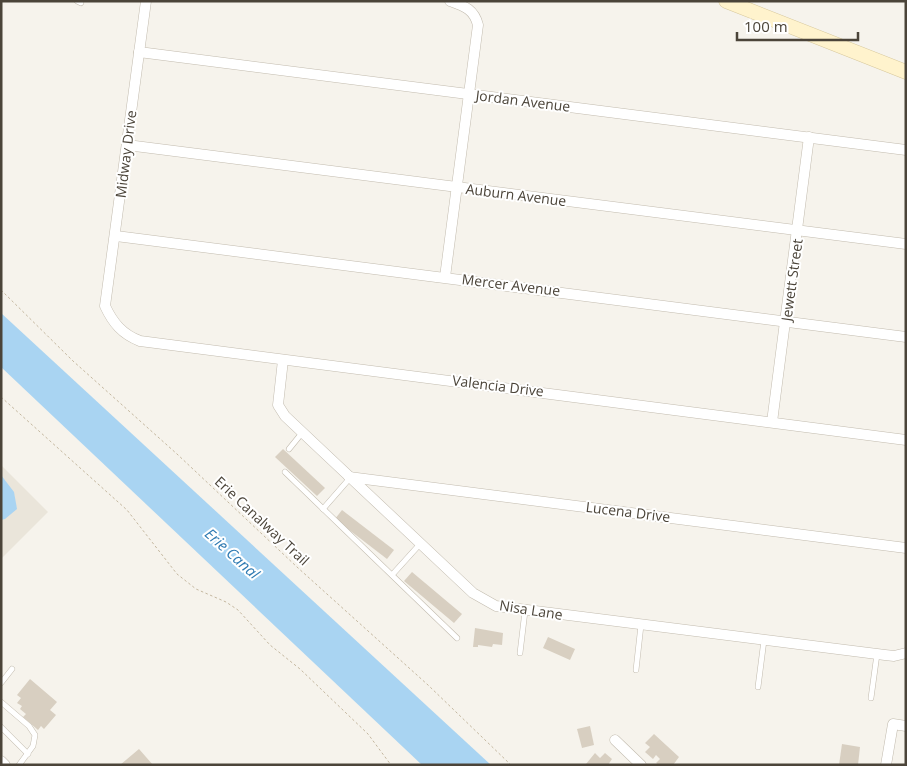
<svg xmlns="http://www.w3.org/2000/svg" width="907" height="766" font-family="'Open Sans',sans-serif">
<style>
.residential{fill:#eae5da}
.water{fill:#a9d4f2}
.building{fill:#d8cfc1}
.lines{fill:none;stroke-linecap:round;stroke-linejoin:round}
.lane-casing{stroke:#c2bbae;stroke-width:6}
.street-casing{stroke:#c2bbae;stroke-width:11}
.secondary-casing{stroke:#d6c79b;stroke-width:15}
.path{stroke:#c4b79f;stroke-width:1;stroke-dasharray:2.5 2.5;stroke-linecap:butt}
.lane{stroke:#fff;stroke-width:5}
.street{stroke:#fff;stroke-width:10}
.secondary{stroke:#fff3cd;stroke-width:14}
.labels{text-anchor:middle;stroke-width:4;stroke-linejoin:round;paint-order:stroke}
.street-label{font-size:14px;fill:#4b4439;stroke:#fff}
.water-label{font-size:15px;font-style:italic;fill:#2e7ab2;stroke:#fff}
</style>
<rect width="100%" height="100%" fill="#f6f3ec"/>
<!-- residential -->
<polygon class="residential" points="1,465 48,512 1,559"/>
<!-- water -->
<g class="water">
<polygon points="1,313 491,765 422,765 1,367"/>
<polygon points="1,475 14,492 17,509 5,519 1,520"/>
</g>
<!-- building -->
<g class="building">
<polygon points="283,449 325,488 317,496 275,457"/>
<polygon points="342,510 394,550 387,559 335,519"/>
<polygon points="412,572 462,614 454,623 404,581"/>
<polygon points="475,628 503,633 502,645 493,644 492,647 478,645 478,647 473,647"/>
<polygon points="548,637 575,649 570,660 543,648"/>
<polygon points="30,679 57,702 50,710 56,715 44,729 41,726 38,730 23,717 26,714 20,709 22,706 17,703 21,698 17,695"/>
<polygon points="590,726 594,745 582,748 577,729"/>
<polygon points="654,734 679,757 673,765 659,765 656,763 660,759 656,755 653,759 645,752 650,747 645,743"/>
<polygon points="842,744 860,747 858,765 839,765"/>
<polygon points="139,749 153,765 120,765"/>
<polygon points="595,753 600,758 605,753 612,759 608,765 587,765 586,764"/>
</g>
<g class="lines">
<defs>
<g id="lane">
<polyline points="77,1 81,3"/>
<polyline points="289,449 302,433"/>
<polyline points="285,472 457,638"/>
<polyline points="323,509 350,478"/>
<polyline points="392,575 420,544"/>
<polyline points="520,653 525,611"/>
<polyline points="636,670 641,625"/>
<polyline points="1,683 12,669"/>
<polyline points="758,687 764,640"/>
<polyline points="871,698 877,654"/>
<polyline points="1,702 29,726 35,735 33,746 19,765"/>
<polyline points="1,727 28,754"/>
</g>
<g id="street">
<path d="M 146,1 L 105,306 C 113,323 122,334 140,341 C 395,376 651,405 906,440"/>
<polyline points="139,52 906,150"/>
<polyline points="127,145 906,244"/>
<polyline points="116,236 906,337"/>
<path d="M 445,277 L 478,25 C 474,9 464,6 450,1"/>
<polyline points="283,360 278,405 285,416 473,593 496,606 885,655 894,656 906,653"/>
<polyline points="772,422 809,137"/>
<polyline points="349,477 906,548"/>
<polyline points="615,740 641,765"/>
<polyline points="1,761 5,765"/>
<polyline points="886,765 893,724 906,726"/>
</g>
<polyline id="secondary" points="726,1 906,72"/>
</defs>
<!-- lane casing -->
<use href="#lane" class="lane-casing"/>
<!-- street casing -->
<use href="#street" class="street-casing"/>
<!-- secondary casing -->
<use href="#secondary" class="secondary-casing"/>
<!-- path -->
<g class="path">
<polyline points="1,290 73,361 177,454 297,567 428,685 511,765"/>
<polyline points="1,397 127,510 177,574 196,589 226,602 238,610 270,645 300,669 368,734 391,765"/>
</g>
<!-- lane -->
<use href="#lane" class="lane"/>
<!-- street -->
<use href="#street" class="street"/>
<!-- secondary -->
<use href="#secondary" class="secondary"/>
</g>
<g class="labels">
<!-- street labels -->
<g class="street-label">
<text transform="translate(523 101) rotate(7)" y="5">Jordan Avenue</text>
<text transform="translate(126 154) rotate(-83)" y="5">Midway Drive</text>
<text transform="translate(516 195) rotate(7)" y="5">Auburn Avenue</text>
<text transform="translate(792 280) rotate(-82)" y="5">Jewett Street</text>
<text transform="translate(511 285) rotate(7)" y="5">Mercer Avenue</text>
<text transform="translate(498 386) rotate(7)" y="5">Valencia Drive</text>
<text transform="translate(628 512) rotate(7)" y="5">Lucena Drive</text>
<text transform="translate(262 521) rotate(43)" y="5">Erie Canalway Trail</text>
<text transform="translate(531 610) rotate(9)" y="5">Nisa Lane</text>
</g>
<!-- water labels -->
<g class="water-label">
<text transform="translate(232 554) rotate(42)" y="5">Erie Canal</text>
</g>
</g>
<!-- border -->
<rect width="907" height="766" fill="none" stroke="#4b4439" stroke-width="5"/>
<!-- scale -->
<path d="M737 32v8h121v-8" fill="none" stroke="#4b4439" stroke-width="2.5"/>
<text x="744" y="32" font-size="15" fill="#4b4439" stroke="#ffffff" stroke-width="4" paint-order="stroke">100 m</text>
</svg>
